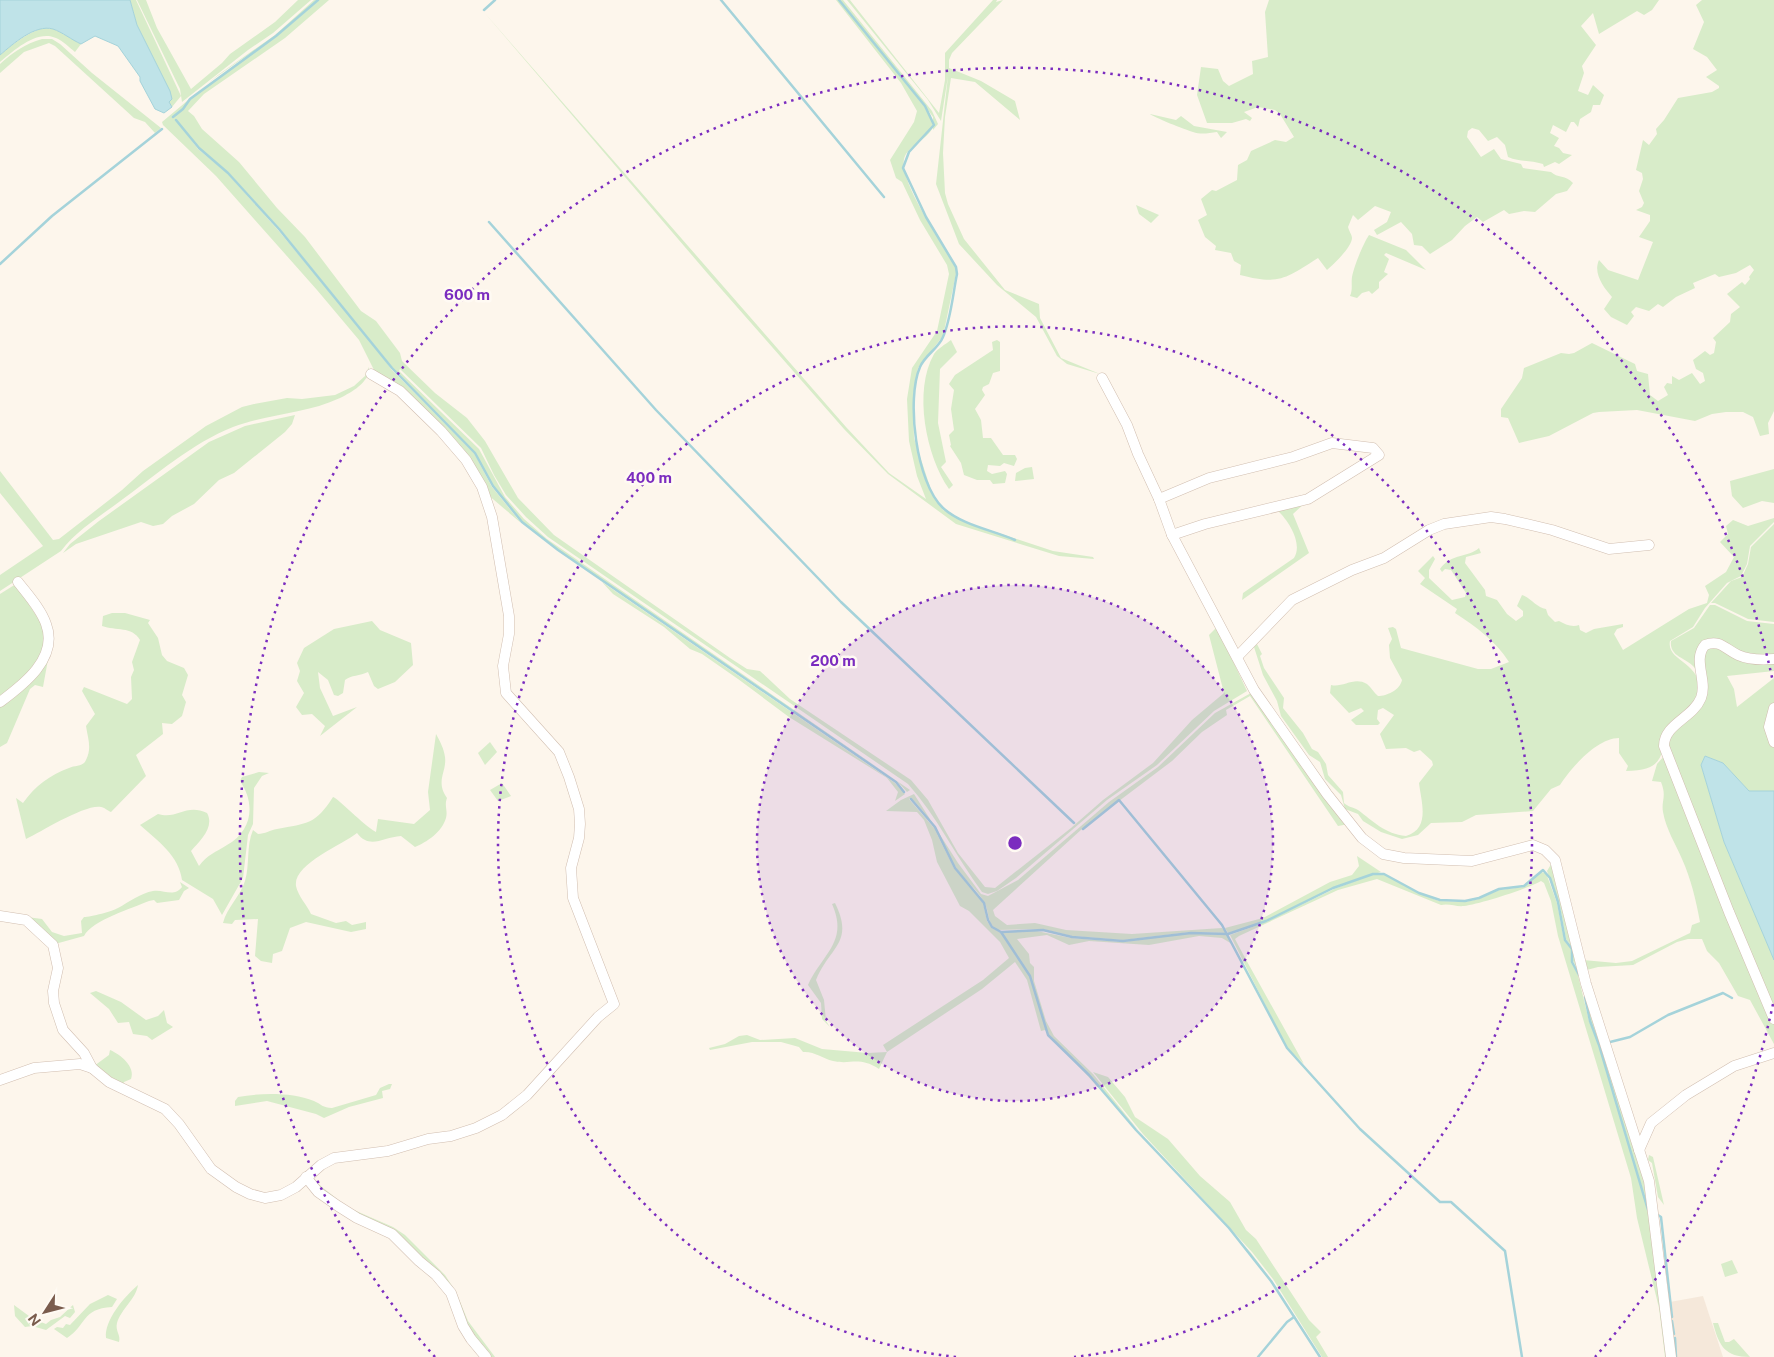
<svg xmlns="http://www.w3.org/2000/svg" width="1774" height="1357" font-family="'Public Sans',sans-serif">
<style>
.residential{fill:#f5e8da}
.green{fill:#d8ecc9}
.water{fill:#bfe3e8;stroke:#a5d3da}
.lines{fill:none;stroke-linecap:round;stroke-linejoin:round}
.stream{stroke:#a5d3da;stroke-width:2.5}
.street-casing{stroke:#d1beb0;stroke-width:11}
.street{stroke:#fff;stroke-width:10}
.ring{fill:none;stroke:#7b2cbf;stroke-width:2.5;stroke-dasharray:2.5 5}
.centre{fill:#7b2cbf;stroke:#fffaf3;stroke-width:2.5}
.ring-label{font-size:15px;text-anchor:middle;font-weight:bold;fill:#7b2cbf;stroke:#fffaf3;stroke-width:5;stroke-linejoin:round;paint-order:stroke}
</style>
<rect width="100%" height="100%" fill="#fdf6ec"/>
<!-- residential -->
<polygon class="residential" points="1703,1296 1723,1357 1671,1357 1670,1302"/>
<!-- green -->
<g class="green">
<polygon points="130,0 136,0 181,96 172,107 169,102 170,92 137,25"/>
<polygon points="137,0 146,0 157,28 191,89 222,63 230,54 275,22 298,0 311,0 273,33 248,50 182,102 180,89"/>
<path d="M 314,0 L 317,0 C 304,12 290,25 276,36 C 244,59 206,79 181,110 L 190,99 L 277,36 L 319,0 L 329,0 L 285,38 L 204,94 L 188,111 L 194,116 L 202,129 L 239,162 L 277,208 L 305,237 L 361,311 L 376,321 L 400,353 L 402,361 L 435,393 L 467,418 L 485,441 L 518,498 L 554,535 L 730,658 L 747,669 L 760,671 L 790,699 L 911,780 L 928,800 L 958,853 L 985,887 L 995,888 L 1071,828 L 1103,800 L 1153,763 L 1192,720 L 1224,693 L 1209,635 L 1217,627 L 1247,691 L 1214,711 L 1157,765 L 1107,800 L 1016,878 L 997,891 L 988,894 L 982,892 C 956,857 937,816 908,784 L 548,537 L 526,517 L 506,495 L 494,475 L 481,448 L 400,369 L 399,371 L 479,449 L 505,497 L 524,519 L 547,539 L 910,790 L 907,792 L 897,781 L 558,550 L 522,522 L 493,486 L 475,453 L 393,368 L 280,229 L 228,172 L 199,148 L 176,120 L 198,149 L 227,173 L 278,230 L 376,347 L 391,369 L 474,453 L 492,487 L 521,523 L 487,494 L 477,472 L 375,372 L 359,340 L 317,290 L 216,176 L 163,125 L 162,122 L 218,75 L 275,35 Z"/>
<path d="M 836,0 L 839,0 L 924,106 L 934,125 C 929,139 911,144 905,156 C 895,177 944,246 956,267 L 956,274 L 943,336 L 918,368 L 913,402 L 914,438 L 933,496 L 943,510 L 971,524 L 1053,551 L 1093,557 L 1094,559 L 1059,556 L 956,524 L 888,474 L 844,429 L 708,274 L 483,11 L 846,427 L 889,473 L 926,499 L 917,476 L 909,441 L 907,399 L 912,368 L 937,331 L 949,274 L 947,265 L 920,220 L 902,182 L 896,178 L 890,160 L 914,122 L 917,111 L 901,83 Z"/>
<polygon points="840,0 843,0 932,111 938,124 933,130 933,117 925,106"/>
<polygon points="847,0 850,0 939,113 945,80 945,53 993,0 997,0 996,2 1003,0 952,53 949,60 949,68 981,81 1015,101 1020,120 975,82 951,78 945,117 943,153 945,193 948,204 964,239 1005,290 1039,304 1040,318 1061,358 1100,374 1067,364 1057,356 1036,317 997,285 959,244 936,184 948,76 941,121 928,100"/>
<path d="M 1269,0 L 1659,0 L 1652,10 L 1644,15 L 1637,11 L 1599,34 L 1593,13 L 1581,26 L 1596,45 L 1582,66 L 1584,73 L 1578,91 L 1588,95 L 1593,85 L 1604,95 L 1600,105 L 1593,105 L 1591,112 L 1580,119 L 1578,127 L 1574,122 L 1571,122 L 1566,132 L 1553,125 L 1550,133 L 1559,138 L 1554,146 L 1559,148 L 1563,153 L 1572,155 L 1559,164 L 1555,162 L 1544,167 L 1543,164 C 1530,160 1520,162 1508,157 L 1505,145 L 1497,137 L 1488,141 L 1479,130 L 1472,128 L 1468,131 L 1467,137 L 1481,157 L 1494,149 L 1501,159 L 1521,164 L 1523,168 L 1551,172 C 1557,178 1566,175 1573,183 L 1567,191 L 1556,194 L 1535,212 L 1524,211 L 1509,214 L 1504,210 L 1483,222 L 1477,217 L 1465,226 L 1452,240 L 1430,254 L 1422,246 L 1414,245 L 1412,234 L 1401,222 L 1377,235 L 1374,230 L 1387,222 L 1391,212 L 1375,206 L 1358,220 L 1353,215 L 1348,227 C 1349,231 1352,235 1352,238 C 1352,247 1333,265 1327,270 L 1318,258 C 1285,279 1279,285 1240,275 L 1241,265 L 1234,261 L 1231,253 L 1215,250 L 1216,246 L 1205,237 L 1198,220 L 1207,215 L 1201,199 L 1212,190 L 1216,191 L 1237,180 L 1238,165 L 1247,160 L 1251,151 L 1275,140 L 1286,142 L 1294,137 L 1280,114 L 1275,110 L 1258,107 L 1244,112 L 1252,118 L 1250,121 L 1246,119 L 1232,123 L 1207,123 L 1197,95 L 1201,67 L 1218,69 L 1223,81 L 1229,86 L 1253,74 L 1252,61 L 1268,57 L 1265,12 Z"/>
<path d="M 1702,0 L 1774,0 L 1774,411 L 1768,423 L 1769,434 L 1760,436 L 1753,417 L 1743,412 L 1726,412 L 1712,414 L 1695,421 L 1637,410 L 1599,412 L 1593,413 L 1549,436 L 1519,443 L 1508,418 L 1501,417 L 1501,409 L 1522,378 L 1524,368 L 1561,353 L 1569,354 L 1574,353 L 1592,343 L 1635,364 L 1637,371 L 1648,374 L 1650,395 L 1658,401 L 1668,395 L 1664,387 L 1667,383 L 1672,384 L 1672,376 L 1679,380 L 1692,373 L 1700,384 L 1705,381 L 1703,373 L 1696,369 L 1693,360 L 1705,351 L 1710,355 L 1714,353 L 1716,342 L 1713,338 L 1730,322 L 1731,314 L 1740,307 L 1727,294 L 1742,282 L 1745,285 L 1750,279 L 1749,277 L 1754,270 L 1750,265 L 1736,273 L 1719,277 L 1715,274 L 1693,283 L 1695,288 L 1676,297 L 1663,307 L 1658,304 L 1649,311 L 1636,307 L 1631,312 L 1634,316 L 1627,325 L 1611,317 L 1604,309 L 1612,297 C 1603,287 1593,273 1599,260 L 1608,270 L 1638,280 L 1653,242 L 1639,237 L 1650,221 L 1650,215 L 1636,210 L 1642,207 L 1644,203 L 1639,191 L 1643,179 L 1642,173 L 1636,170 L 1643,140 L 1649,145 L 1657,134 L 1656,129 L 1664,120 L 1678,98 L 1712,92 L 1719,88 L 1719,86 L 1706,77 L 1717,70 L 1707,57 L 1693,49 L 1704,22 L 1696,5 Z"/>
<path d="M 45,28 L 54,29 L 81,44 L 75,52 C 69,47 63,41 56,38 C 37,29 13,51 0,62 L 0,55 C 13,44 29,31 45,28 Z"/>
<path d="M 42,39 L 52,39 L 60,44 L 92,73 L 161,128 L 155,133 L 145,122 L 134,118 L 55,46 L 49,43 L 24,52 L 0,73 L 0,64 C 13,52 25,44 42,39 Z"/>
<path d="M 1150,114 L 1176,120 L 1181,116 L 1194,126 L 1227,132 L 1221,138 L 1217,132 C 1209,133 1201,135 1193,132 C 1186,130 1153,117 1150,114 Z"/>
<polygon points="1136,205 1159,215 1151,223 1139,214"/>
<path d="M 1369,235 L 1406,250 L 1426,270 L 1386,253 L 1384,255 L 1389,259 L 1384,272 L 1388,274 L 1379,282 L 1379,288 L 1372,294 L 1369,291 L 1362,293 L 1357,298 L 1350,296 C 1353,289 1351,284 1352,277 C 1354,266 1363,244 1369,235 Z"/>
<path d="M 951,340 L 957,352 L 940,369 L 938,423 L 946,462 L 941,467 L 953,485 L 949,489 C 926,456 913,391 934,354 C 937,349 946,344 951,340 Z"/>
<polygon points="997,340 1000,342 1000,371 993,373 989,384 983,387 982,390 985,395 975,409 981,420 983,438 991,438 1003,455 1015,455 1017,459 1014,466 1004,463 1000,466 988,465 987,471 992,474 1005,471 1007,474 1005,483 993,484 990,480 977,480 964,475 961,463 950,446 951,445 949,435 954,430 951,409 954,390 949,384 955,375 993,350 992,342"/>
<path d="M 369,367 C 370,382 352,392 340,398 C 306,414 267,414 233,427 C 192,443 155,476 119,502 C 99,517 76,531 61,551 L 0,591 L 0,575 L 43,546 L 0,493 L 0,471 L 53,540 L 59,539 L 122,490 L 143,471 L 206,426 L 242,407 L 254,404 L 287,398 L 302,399 L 335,395 L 354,386 L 365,376 Z"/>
<polygon points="295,415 292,424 285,432 234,473 219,480 194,504 172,516 163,524 153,526 141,522 76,544 63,553 70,544 99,521 209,442 245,426"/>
<polygon points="1032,467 1034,479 1015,481 1016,473 1025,468"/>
<polygon points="1774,469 1774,503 1762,501 1743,508 1732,496 1730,481"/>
<path d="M 1307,501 L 1293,514 L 1309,553 L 1242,600 L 1243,593 L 1294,558 C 1303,544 1289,521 1278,511 L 1210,527 Z"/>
<path d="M 1774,518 L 1774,522 L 1750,546 L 1747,564 L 1741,576 L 1727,583 L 1705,608 L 1693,627 L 1670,641 C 1666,662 1702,660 1701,696 C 1692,705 1677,716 1671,728 C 1658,756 1666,770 1626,771 L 1628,766 L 1619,753 L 1619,738 C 1597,738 1571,768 1560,785 L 1551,789 L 1533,811 L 1476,815 L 1462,822 L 1431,823 L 1418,835 L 1402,839 L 1381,832 L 1363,821 L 1358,814 L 1345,809 L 1341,795 L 1325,779 L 1320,762 L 1309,755 L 1281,716 L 1277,701 L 1263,675 L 1254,647 L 1257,644 L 1262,654 L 1260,656 L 1264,668 L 1284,698 L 1283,708 L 1303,733 L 1312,749 L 1318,752 L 1326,764 L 1328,775 L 1343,792 L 1344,803 C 1348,807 1353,807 1358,810 C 1373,821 1385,834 1406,836 C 1431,829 1421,801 1419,783 L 1433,765 L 1432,761 L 1420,750 L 1414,752 L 1406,748 L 1386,749 L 1380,734 L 1394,715 L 1383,708 L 1378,710 L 1377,719 L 1380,723 L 1378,725 L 1356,725 L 1351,720 L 1364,711 L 1361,708 L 1349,713 L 1330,693 L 1331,685 C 1343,688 1354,676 1367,684 C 1371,687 1374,693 1378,696 C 1387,696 1400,690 1402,680 L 1390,658 L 1389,645 L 1392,639 L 1388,628 L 1393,627 L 1396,629 L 1401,648 L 1478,669 L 1491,669 L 1509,662 C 1496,641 1476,627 1455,613 L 1457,609 L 1420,584 L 1425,578 L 1418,571 L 1433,556 L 1435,559 L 1429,570 L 1429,578 L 1452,600 L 1465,597 L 1466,593 L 1451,570 L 1445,569 L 1442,572 L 1440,569 C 1451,553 1468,558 1479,548 L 1481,553 L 1466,557 L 1465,563 L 1485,590 L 1486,596 L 1497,600 L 1507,614 L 1516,621 L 1523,616 L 1523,611 L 1517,606 L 1522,595 C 1531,598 1537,608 1546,609 L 1548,615 L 1555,622 L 1559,621 C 1565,624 1572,628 1579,625 L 1580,630 L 1586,633 L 1594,629 L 1623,624 L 1623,627 L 1617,629 L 1614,634 L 1623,650 L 1689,609 L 1707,603 L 1709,595 L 1705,586 L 1726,572 L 1734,557 L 1720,542 L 1728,534 L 1726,526 L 1733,520 L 1748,526 Z"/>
<polygon points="1774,524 1774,622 1748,619 1715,603 1711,603 1731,581 1742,577 1748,564 1751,547"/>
<polygon points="602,582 895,783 905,794 895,801 898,792 887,778 789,717 738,679 702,654 690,649 664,627 613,594"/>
<polygon points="16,584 46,631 40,662 0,699 0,594"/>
<path d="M 1710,605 L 1715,605 L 1747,621 L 1774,624 L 1774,657 L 1764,659 L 1704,644 L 1702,681 C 1699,676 1697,671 1694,667 C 1687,658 1669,657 1671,641 L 1694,628 Z"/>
<path d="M 112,613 L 125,613 L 150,620 L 148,623 L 158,638 L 162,655 L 167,661 L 184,668 L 188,675 L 182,695 L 186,702 L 182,716 L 172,724 L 162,723 L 163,734 L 136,755 L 146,776 L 111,812 C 108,811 104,807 101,807 C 85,804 41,832 26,839 L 16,798 L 23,803 C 35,786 50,775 69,768 C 75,765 83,767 86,760 C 92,748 88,739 86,726 L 95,714 L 82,691 L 84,687 L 127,704 L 132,699 L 131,677 L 134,670 L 132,662 L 140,640 C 132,626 116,631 102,626 L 103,616 Z"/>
<path d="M 372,621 L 380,630 L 411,643 L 413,665 L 395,682 L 378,689 L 374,686 L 368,672 C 360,676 351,675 345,680 L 343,693 L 338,696 L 334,695 L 328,680 L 318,672 L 320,688 L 333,716 L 357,707 L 320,736 L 325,726 L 312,714 L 302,715 L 296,707 L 304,693 L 297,681 L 300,671 L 297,663 L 304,648 L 334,629 Z"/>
<polygon points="1706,646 1774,660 1774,671 1727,676 1734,689 1737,707 1774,678 1774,791 1749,791 1723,763 1705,756 1701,765 1724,842 1774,960 1774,1016 1695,825 1666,738 1697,708"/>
<polygon points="49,654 43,687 35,685 30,689 7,743 0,747 0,703"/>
<path d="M 1251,693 L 1349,824 L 1338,826 L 1250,696 L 1226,710 L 1227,715 L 1202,732 L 1172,761 L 1082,829 L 993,910 L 995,916 L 1007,925 L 1035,923 L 1066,930 L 1132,934 L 1222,928 L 1227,933 L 1191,932 L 1123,940 L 1072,936 L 1043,929 L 997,930 C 986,922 990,912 984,902 C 977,889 963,879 955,866 C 938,840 935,821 911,798 L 909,799 L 934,828 L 954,868 L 983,903 L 987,921 L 992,928 L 1001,933 L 1028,974 L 1002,932 L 1032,930 L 1071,938 L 1123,942 L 1191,933 L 1227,935 L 1232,944 L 1222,938 L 1199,936 L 1149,945 L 1089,941 L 1069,945 L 1047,935 L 1017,939 L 1029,954 L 1030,963 L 1034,967 L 1034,981 L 1046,1021 L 1054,1036 L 1093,1074 L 1142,1135 L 1251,1253 L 1272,1281 L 1321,1357 L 1271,1281 L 1229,1228 L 1045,1030 L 1041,1031 L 1027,980 L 1015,962 L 982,989 L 887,1052 L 879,1069 C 859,1056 851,1065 833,1061 C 822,1058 814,1051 803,1052 L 799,1047 L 781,1042 L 752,1042 L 710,1050 L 709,1048 L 725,1044 L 739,1036 L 747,1035 L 760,1040 L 795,1038 L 822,1049 L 868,1053 L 887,1052 L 883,1045 L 983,980 L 1009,958 L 1000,942 L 969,911 L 960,906 L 937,862 L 932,840 L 924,820 L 917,812 L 886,811 L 901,800 L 914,794 L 958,863 L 981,894 L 988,896 L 1018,880 L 1109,802 L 1158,767 L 1215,713 Z"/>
<path d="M 436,734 C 440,741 444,749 445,757 C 447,772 435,781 447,798 C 444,806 448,810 446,818 C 442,832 427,842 415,847 L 401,836 C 383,837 370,850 357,833 C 342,845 293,864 296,886 C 298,896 307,905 311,914 L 336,923 L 346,921 L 352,925 L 366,922 L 366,929 L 351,932 L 306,922 L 290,928 L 282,951 L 273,954 L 272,963 L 261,961 L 255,956 L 258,919 L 235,920 L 232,924 L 223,923 C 227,907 240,897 245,881 C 250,865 246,846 253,830 L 258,834 C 265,834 270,830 277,829 C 308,823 315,825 333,797 C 338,798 363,825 376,832 L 378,819 L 414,824 L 430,810 L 428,792 Z"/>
<polygon points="490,742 497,752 485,765 478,753"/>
<path d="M 1665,755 L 1774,1023 L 1774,1044 L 1750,1000 L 1738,996 L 1719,963 L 1707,951 L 1702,939 L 1688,939 L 1677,942 L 1633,965 L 1598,967 L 1583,971 L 1556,860 L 1546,849 L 1535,844 L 1539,842 C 1574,859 1566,928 1583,960 L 1616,963 L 1632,961 L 1690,933 L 1692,925 L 1700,922 C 1696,900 1691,879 1682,859 C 1675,843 1666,829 1663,812 C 1661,800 1667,797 1661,782 L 1652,781 L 1657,764 Z"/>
<path d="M 259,772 L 269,773 L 262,776 L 254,788 L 253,824 L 248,835 L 243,878 L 222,915 L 213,899 L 182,880 C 179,856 158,841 140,825 L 158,814 C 177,820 186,803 207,813 C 215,827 200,841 191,851 L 199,866 C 207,855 216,852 227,845 C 252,831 256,804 240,781 L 242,777 Z"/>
<polygon points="502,783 511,796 498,801 490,790"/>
<polygon points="1357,856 1381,872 1339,885 1266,921 1228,933 1225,928 1263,918 1330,882 1352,875 1359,866"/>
<path d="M 1553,861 L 1647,1181 L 1668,1357 L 1665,1357 L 1659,1308 L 1637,1218 L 1631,1178 L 1558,936 L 1551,901 L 1544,883 L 1541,881 C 1527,889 1480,904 1464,906 C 1456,907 1449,903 1441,905 L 1377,879 L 1338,890 L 1239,936 L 1235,939 L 1244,956 L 1304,1064 L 1287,1048 L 1230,935 L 1266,922 L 1334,889 L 1373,874 L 1384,874 L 1418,893 L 1439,901 L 1465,902 L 1479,899 L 1499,890 L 1524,887 L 1540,872 L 1546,873 L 1557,903 L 1564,940 L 1571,949 L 1571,962 L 1578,975 L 1589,1021 L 1599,1045 L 1648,1211 L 1650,1213 L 1611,1087 L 1600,1045 L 1590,1021 L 1580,974 L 1573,961 L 1573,949 L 1566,939 L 1559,902 L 1547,871 Z"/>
<path d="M 180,882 L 189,888 L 184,891 L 179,900 L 157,903 L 154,900 L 149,901 C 133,908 92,920 84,936 L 55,944 L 27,917 L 42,919 L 52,932 L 64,936 L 82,933 L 81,921 L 84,917 C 91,917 113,911 118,908 C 129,902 141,893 153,891 C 164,889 173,898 182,887 Z"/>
<path d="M 835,903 C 855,943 829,947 816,980 L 824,1000 L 826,1021 L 830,1027 L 822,1019 L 821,1003 L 808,985 C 822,954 849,942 832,904 Z"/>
<polygon points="96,991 121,1002 146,1020 158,1016 164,1010 167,1023 173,1027 152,1040 147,1036 133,1034 129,1022 118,1023 109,1009 90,993"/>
<path d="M 110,1050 C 120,1054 136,1067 131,1079 L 124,1082 L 123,1086 L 94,1066 L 109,1055 Z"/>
<polygon points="1093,1072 1108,1077 1125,1097 1135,1117 1168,1139 1200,1176 1230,1202 1246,1230 1256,1239 1309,1320 1321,1332 1316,1337 1328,1357 1322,1357 1273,1279 1252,1252 1143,1134"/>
<path d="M 389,1084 L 392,1084 L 390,1089 L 382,1091 L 383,1098 L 349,1107 L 324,1118 L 316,1114 L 267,1101 L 235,1106 L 235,1101 L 238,1097 C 261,1093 291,1092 314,1101 C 321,1104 323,1108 332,1108 L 376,1095 L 380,1088 Z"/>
<polygon points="1649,1155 1653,1157 1664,1205 1658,1197 1652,1163 1648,1160"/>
<polygon points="317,1183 347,1207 393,1227 405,1235 445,1275 456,1292 468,1321 495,1357 489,1357 473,1338 453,1292 376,1224 319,1190"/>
<polygon points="1732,1260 1738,1273 1725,1277 1721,1264"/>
<path d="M 138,1285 C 136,1299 121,1309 117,1323 C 115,1331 121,1335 119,1342 L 106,1338 C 104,1320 125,1296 138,1285 Z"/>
<path d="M 108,1295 L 117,1299 L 112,1307 C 81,1309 87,1325 67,1338 L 54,1329 L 57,1327 L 63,1328 L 66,1324 L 70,1325 L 90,1304 Z"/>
<polygon points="14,1305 33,1319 46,1324 51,1320 60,1317 73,1305 75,1312 70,1318 65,1316 46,1330 32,1326 25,1327 15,1316"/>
<path d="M 1713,1323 L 1718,1323 L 1725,1342 L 1729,1342 L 1734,1339 L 1750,1357 C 1725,1357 1719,1346 1713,1323 Z"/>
</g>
<!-- water -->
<g class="water">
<path d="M 0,0 L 130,0 L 137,25 L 170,91 L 172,99 L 169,102 L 172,107 L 164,113 L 155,109 L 140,81 L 140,77 L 118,46 L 95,36 L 81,44 C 72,40 62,32 53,29 C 35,24 13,44 0,55 Z"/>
<polygon points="1705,756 1723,763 1749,791 1774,791 1774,960 1724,842 1701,765"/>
</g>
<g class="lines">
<!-- stream -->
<g class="stream">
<polyline points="721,0 884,197"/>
<path d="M 839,0 L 925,106 L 934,125 L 909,152 L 903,168 L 926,217 L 956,267 L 957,274 C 953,293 951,319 943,337 C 938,349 925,355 920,367 C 906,399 916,483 943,508 C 962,525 992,530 1015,540"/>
<polyline points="484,10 495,0"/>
<polyline points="173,117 183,109 190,99 276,36 318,0"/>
<polyline points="176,120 199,148 228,173 279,229 392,368 475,453 493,486 522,522 558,550 896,782 904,792"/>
<polyline points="489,222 656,410 841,602 1074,823"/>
<polyline points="0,264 52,216 162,129"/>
<polyline points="911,799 935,827 955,868 984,903 988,920 992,927 1001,932 1043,930 1072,937 1123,941 1191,933 1228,934 1266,921 1333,888 1373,874 1384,874 1419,893 1440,900 1465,901 1479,898 1499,889 1524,886 1543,870 1550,878 1558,902 1565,940 1572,949 1572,962 1579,975"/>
<polyline points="1083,829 1119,800 1222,925 1287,1048 1360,1129 1440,1202 1451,1202 1505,1251 1522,1357"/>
<polyline points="1001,932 1030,976 1048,1035 1089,1075 1136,1130 1229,1228 1271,1281 1320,1357"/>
<polyline points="1585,997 1590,1021 1599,1045 1648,1210"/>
<polyline points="1610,1042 1630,1037 1668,1015 1723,993 1732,998"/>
<polyline points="1658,1215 1661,1217 1672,1317"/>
<polyline points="1672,1321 1674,1334"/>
<polyline points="1675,1338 1676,1357"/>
<polyline points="1258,1357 1287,1322 1294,1317"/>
</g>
<defs>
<g id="street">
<polyline points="1102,378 1127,425 1138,454 1159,499 1172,535 1254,690 1327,794 1362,838 1383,854 1404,858 1472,861 1533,845 1545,850 1555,860 1586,984 1649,1181 1671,1357"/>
<polyline points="1159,499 1209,478 1293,457 1332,443 1373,448 1379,455 1308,499 1205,524 1172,535"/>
<polyline points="1237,657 1292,600 1352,570 1384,558 1429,530 1444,524 1491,517 1505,519 1552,530 1609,549 1649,545"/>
<path d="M 1774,659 C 1762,660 1749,660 1738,655 C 1725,649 1720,639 1705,645 C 1692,660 1708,681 1701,698 C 1693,718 1664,724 1664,746 L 1729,912 L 1774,1019"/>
<path d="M 0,702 C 23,685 59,658 46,624 C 41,609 28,595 18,582"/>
<polyline points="1774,708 1769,727 1774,742"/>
<polyline points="0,916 26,920 53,945 58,968 53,991 54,1003 63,1030 84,1053 92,1068 109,1082 165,1109 179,1124 211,1169 236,1187 250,1194 265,1198 281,1195 296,1187 321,1165 334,1158 388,1151 428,1139 451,1136 476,1128 502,1115 527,1095 598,1017 614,1004 573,898 571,868 579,838 580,824 579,809 569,777 559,752 506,693 503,666 509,634 509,616 492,517 482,487 466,460 441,431 400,391 371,374"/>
<polyline points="0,1080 34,1068 80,1064 92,1068"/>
<polyline points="1639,1150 1651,1123 1686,1095 1734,1066 1774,1053"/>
<polyline points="306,1177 318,1192 338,1206 357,1218 392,1234 419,1261 436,1275 451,1293 463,1326 471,1339 486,1357"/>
</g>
</defs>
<!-- street casing -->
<use href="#street" class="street-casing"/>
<!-- street -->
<use href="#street" class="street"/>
</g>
<!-- distance rings -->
<circle cx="1015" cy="843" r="258" fill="#7b2cbf" fill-opacity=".12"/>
<g class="ring">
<circle cx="1015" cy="843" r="258"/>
<path d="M956 1357A517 517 0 1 1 1074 1357"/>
<path d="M1773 1004A775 775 0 0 1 1595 1357M435 1357A775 775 0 1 1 1773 682"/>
</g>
<circle cx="1015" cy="843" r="8" class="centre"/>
<g class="ring-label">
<text x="467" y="300">600 m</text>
<text x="649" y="483">400 m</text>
<text x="833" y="666">200 m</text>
</g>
<!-- north arrow -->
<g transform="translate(45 1312) rotate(234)" stroke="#fffaf3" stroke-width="4" paint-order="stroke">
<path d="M0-4L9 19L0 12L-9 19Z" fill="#7a5c4d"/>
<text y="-8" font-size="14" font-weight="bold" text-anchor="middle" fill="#7a5c4d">N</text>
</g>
</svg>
